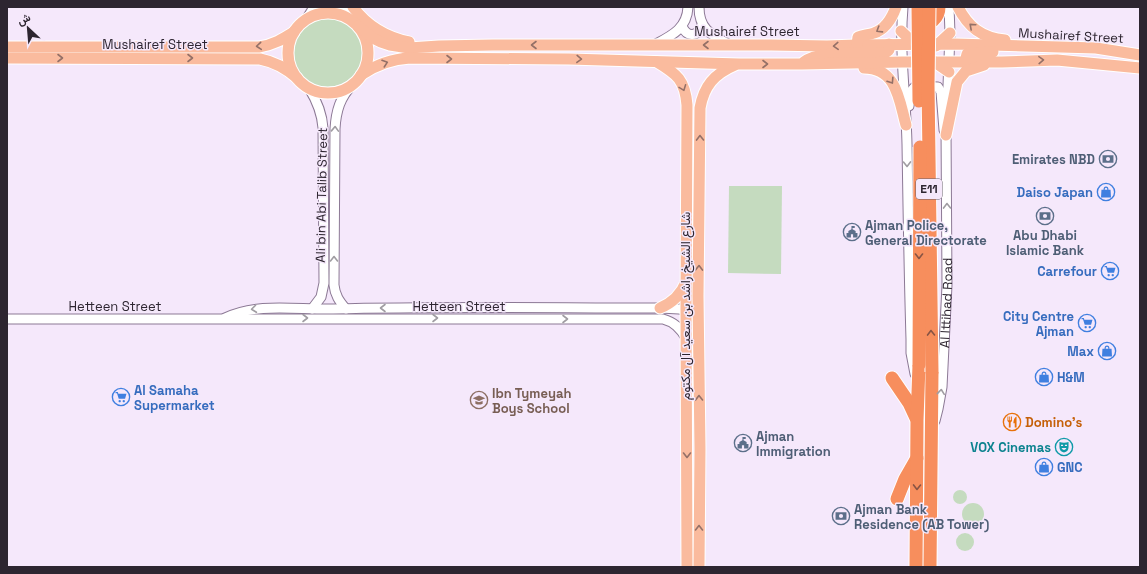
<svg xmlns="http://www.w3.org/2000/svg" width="1147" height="574" font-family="'Space Grotesk',Vazirmatn,sans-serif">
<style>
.green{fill:#c5dbbf}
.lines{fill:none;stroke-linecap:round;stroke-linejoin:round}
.minor-casing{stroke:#8c7995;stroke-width:11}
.major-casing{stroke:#fff;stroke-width:13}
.highway-casing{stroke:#fff;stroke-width:15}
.minor{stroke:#fff;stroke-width:9}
.major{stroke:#fabb9e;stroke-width:11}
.highway{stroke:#f78e5d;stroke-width:13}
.highway-bridge-casing{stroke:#fff;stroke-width:15;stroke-linecap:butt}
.highway-bridge{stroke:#f78e5d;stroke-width:13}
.oneway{stroke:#947067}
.oneway2{stroke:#a09da2}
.oneway3{stroke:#885444}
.labels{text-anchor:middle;stroke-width:3;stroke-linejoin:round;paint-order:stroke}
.shield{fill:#f5e8fb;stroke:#69606d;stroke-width:1}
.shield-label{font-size:12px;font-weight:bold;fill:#2d2530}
.street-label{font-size:13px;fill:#2d2530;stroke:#f5e8fb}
.service-label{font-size:13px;font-weight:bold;fill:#4e5e75;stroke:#f5e8fb;text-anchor:start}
.shop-label{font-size:13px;font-weight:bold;fill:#366cbe;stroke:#f5e8fb;text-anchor:end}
.education-label{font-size:13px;font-weight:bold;fill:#785e54;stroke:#f5e8fb;text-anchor:start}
.food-label{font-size:13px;font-weight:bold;fill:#c56008;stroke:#f5e8fb;text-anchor:start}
.culture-label{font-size:13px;font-weight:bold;fill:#0d838f;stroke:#f5e8fb;text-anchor:end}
</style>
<rect width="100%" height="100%" fill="#f5e8fb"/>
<!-- green -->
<g class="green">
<circle cx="327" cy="51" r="36"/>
<polygon points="729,186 782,186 781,274 728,273"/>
<circle cx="960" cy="497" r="7"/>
<circle cx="973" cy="514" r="11"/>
<circle cx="965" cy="542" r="9"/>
</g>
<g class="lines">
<defs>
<g id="minor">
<polyline points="343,7 352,21"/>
<path d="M 699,7 C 699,30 712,35 730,45"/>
<path d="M 903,7 C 899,53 906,98 907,144 C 908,209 909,274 911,339 L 911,353 L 915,374"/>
<polyline points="306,20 314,7"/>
<path d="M 682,26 C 687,38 698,37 702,25"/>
<path d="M 654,45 C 671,36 687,29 688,7"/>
<path d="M 309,88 C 317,101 322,113 323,128 L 324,283 L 321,297 L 312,309"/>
<path d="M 909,106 C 910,99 909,89 917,86 L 938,87 L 941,92 L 944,130 L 945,132"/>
<polyline points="947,112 950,33 949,7"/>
<path d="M 346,309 C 339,301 335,295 334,285 L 335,129 C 336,111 340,97 353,84"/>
<path d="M 225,318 C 258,302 297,310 333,309 C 442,306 551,308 660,308 L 679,309 L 686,310"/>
<path d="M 7,319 L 663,319 C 674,322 680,328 686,338"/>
<path id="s1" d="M 935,421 L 938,409 L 942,387 L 947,285 L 946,128"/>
</g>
<g id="major">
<path d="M 353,7 C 367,26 385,37 409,42"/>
<path d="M 958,7 C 968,27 982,38 1005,40"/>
<circle cx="328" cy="53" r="40"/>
<polyline points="358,26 373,38 381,42 390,45 409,48 439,46 493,45 771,45 827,46 857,45 954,44 1096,48 1140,55"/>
<polyline points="901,31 918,47"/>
<path d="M 857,45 L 858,37 C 863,35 869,35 874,33 C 886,29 892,18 896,7"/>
<polyline points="936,46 950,33"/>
<path d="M 7,47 L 259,47 C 273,45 283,39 294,32"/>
<path d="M 7,58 L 260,59 C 275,62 286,68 297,78"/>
<polyline points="933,61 949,72"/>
<path d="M 657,62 C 677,74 685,80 687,105 L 686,310 L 687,567"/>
<path d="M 804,62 C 819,49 865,55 885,53 L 889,50 L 889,44"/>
<polyline points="971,62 966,58 967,54 969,53 993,52"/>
<path d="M 864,68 C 897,68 899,100 906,125"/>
<path d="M 361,75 C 377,64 392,59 410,58 L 569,59 L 739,64 L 802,64 L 902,62 L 1002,62 L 1057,60 L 1140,68"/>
<polyline points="946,135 957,82 966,71 984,65"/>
<path d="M 660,308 C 672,303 681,295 686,282"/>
<path d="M 699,567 L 700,449 L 698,296 L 700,108 C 704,86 714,74 735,65"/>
</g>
<g id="highway">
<path d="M 919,22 C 930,28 939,17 939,7"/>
<polyline points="892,378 909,403 916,418"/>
<polyline points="897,499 905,479 917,458"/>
<polyline points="916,567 917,420 919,365"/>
<polyline points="930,567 932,372"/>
</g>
</defs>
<!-- minor casing -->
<use href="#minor" class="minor-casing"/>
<!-- major casing -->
<use href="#major" class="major-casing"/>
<!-- highway casing -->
<use href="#highway" class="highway-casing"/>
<!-- minor -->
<use href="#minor" class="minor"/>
<!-- major -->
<use href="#major" class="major"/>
<!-- highway -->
<use href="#highway" class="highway"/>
<defs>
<g id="highway-bridge">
<polyline points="918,7 919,101"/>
<polyline points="929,7 928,85 932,372"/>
<polyline points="919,365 920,147"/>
</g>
</defs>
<!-- highway-bridge casing -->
<use href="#highway-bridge" class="highway-bridge-casing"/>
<!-- highway-bridge -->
<use href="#highway-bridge" class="highway-bridge"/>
</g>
<!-- one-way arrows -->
<defs><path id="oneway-chevron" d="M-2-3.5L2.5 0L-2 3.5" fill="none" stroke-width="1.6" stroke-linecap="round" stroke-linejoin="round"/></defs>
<g class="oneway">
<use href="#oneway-chevron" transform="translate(972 26) rotate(-138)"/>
<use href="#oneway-chevron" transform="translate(879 30) rotate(148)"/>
<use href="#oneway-chevron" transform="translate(534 45) rotate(-180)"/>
<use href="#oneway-chevron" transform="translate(706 45) rotate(180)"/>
<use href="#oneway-chevron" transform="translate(259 46) rotate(175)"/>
<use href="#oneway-chevron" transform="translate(836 46) rotate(177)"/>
<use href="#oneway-chevron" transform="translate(60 58)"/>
<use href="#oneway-chevron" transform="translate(190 58)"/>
<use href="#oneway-chevron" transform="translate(449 59)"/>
<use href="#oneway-chevron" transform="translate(579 59) rotate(2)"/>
<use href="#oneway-chevron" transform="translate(1041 60) rotate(-2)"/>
<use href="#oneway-chevron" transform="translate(385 63) rotate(-19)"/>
<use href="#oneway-chevron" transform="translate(765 64)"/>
<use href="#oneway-chevron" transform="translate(891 81) rotate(57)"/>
<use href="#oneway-chevron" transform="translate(683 88) rotate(69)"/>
<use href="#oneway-chevron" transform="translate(700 138) rotate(-91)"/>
<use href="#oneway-chevron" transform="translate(699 268) rotate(-89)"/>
<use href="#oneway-chevron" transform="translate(699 398) rotate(-91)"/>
<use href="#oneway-chevron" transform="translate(687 455) rotate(90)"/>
<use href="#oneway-chevron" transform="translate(699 528) rotate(-90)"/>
</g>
<g class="oneway2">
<use href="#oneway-chevron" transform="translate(335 129) rotate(-88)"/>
<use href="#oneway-chevron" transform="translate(907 164) rotate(89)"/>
<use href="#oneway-chevron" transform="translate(947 206) rotate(-91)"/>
<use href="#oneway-chevron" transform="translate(334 259) rotate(-90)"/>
<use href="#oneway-chevron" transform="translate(383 308) rotate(180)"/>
<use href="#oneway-chevron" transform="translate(254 309) rotate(173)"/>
<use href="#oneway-chevron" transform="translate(305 318)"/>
<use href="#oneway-chevron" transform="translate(435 318)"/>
<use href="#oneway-chevron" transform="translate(565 319)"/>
<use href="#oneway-chevron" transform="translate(941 392) rotate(-84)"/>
</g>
<g class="oneway3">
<use href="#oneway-chevron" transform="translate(919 256) rotate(90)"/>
<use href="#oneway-chevron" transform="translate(931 333) rotate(-91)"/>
<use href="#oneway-chevron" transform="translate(917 487) rotate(91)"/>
</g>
<!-- icons -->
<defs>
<symbol id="bank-ring" viewBox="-11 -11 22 22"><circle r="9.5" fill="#f5e8fb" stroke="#5c6f8a" stroke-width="1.5"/><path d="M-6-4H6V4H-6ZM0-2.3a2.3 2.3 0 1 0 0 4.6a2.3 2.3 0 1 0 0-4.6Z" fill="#5c6f8a"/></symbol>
<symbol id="shop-ring" viewBox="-11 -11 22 22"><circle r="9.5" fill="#f5e8fb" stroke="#3f7fe0" stroke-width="1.5"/><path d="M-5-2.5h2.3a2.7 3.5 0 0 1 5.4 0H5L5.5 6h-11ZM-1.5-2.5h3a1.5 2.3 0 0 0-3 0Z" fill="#3f7fe0"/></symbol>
<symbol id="civic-ring" viewBox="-11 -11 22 22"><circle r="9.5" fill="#f5e8fb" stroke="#5c6f8a" stroke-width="1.5"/><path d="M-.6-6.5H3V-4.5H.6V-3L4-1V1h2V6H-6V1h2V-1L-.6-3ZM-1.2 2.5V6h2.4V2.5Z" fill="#5c6f8a"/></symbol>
<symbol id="supermarket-ring" viewBox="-11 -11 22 22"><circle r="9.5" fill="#f5e8fb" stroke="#3f7fe0" stroke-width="1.5"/><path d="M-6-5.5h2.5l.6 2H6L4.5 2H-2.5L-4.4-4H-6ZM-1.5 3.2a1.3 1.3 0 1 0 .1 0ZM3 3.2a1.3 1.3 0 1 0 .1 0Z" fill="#3f7fe0"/></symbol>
<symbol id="school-ring" viewBox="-11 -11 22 22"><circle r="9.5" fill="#f5e8fb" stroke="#8d6e63" stroke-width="1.5"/><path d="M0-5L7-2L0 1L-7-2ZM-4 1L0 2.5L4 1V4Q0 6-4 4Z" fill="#8d6e63"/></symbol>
<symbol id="restaurant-ring" viewBox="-11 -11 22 22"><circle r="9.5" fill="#f5e8fb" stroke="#e8710a" stroke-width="1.5"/><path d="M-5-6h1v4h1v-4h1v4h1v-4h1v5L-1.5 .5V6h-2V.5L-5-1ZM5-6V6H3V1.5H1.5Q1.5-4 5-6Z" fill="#e8710a"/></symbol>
<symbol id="theatre-ring" viewBox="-11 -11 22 22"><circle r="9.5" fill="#f5e8fb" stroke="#0f9aa8" stroke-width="1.5"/><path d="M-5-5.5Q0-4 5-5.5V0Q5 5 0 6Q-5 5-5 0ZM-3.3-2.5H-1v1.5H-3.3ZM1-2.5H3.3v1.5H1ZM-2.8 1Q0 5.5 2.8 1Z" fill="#0f9aa8"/></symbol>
</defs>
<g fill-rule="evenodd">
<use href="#bank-ring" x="1098" y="149" width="20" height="20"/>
<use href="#shop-ring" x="1096" y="182" width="20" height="20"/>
<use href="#bank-ring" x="1035" y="206" width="20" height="20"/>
<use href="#civic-ring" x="842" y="222" width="20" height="20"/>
<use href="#supermarket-ring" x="1100" y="261" width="20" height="20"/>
<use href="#supermarket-ring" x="1077" y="313" width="20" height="20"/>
<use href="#shop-ring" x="1097" y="341" width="20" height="20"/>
<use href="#shop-ring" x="1034" y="367" width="20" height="20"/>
<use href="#supermarket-ring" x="111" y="387" width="20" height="20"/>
<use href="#school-ring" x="469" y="390" width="20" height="20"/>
<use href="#restaurant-ring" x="1002" y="412" width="20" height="20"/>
<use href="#civic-ring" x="733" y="433" width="20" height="20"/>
<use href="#theatre-ring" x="1054" y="437" width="20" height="20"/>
<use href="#shop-ring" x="1034" y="457" width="20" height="20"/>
<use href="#bank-ring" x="831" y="506" width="20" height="20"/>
</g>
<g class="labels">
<!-- shield labels -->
<rect class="shield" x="916" y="179" width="26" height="20" rx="3"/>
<g class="shield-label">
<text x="929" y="193">E11</text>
</g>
<!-- street labels -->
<g class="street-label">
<text x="747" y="36">Mushairef Street</text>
<text transform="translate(1071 35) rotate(3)" y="5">Mushairef Street</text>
<text x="155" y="49">Mushairef Street</text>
<text transform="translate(321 195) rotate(-89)" y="5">Ali bin Abi Talib Street</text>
<text dy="5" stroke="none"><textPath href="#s1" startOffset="119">Al Ittihad Road</textPath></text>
<text x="115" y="311">Hetteen Street</text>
<text x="459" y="311">Hetteen Street</text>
<text transform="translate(685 306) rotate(-90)" y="5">شارع الشيخ راشد بن سعيد آل مكتوم</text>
</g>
<!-- service labels -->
<g class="service-label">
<text x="1095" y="164" text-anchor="end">Emirates NBD</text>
<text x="865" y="230">Ajman Police,<tspan x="865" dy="15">General Directorate</tspan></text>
<text x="1045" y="240" text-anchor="middle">Abu Dhabi<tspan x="1045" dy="15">Islamic Bank</tspan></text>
<text x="756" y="441">Ajman<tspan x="756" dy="15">Immigration</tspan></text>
<text x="854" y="514">Ajman Bank<tspan x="854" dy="15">Residence (AB Tower)</tspan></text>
</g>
<!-- shop labels -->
<g class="shop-label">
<text x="1093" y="197">Daiso Japan</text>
<text x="1097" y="276">Carrefour</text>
<text x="1074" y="321">City Centre<tspan x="1074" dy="15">Ajman</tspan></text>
<text x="1094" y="356">Max</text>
<text x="1057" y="382" text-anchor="start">H&amp;M</text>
<text x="134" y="395" text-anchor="start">Al Samaha<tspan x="134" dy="15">Supermarket</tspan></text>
<text x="1057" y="472" text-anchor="start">GNC</text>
</g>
<!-- education labels -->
<g class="education-label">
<text x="492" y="398">Ibn Tymeyah<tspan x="492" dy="15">Boys School</tspan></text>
</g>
<!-- food labels -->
<g class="food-label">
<text x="1025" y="427">Domino's</text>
</g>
<!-- culture labels -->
<g class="culture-label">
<text x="1051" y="452">VOX Cinemas</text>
</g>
</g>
<!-- border -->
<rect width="1147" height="574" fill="none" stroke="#2d2530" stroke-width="16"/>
<!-- north arrow -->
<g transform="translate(28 28) rotate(334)" stroke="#f5e8fb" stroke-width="3" paint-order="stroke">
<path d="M0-3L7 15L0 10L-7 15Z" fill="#2d2530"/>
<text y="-6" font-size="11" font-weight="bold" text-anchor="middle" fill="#2d2530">ش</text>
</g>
</svg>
